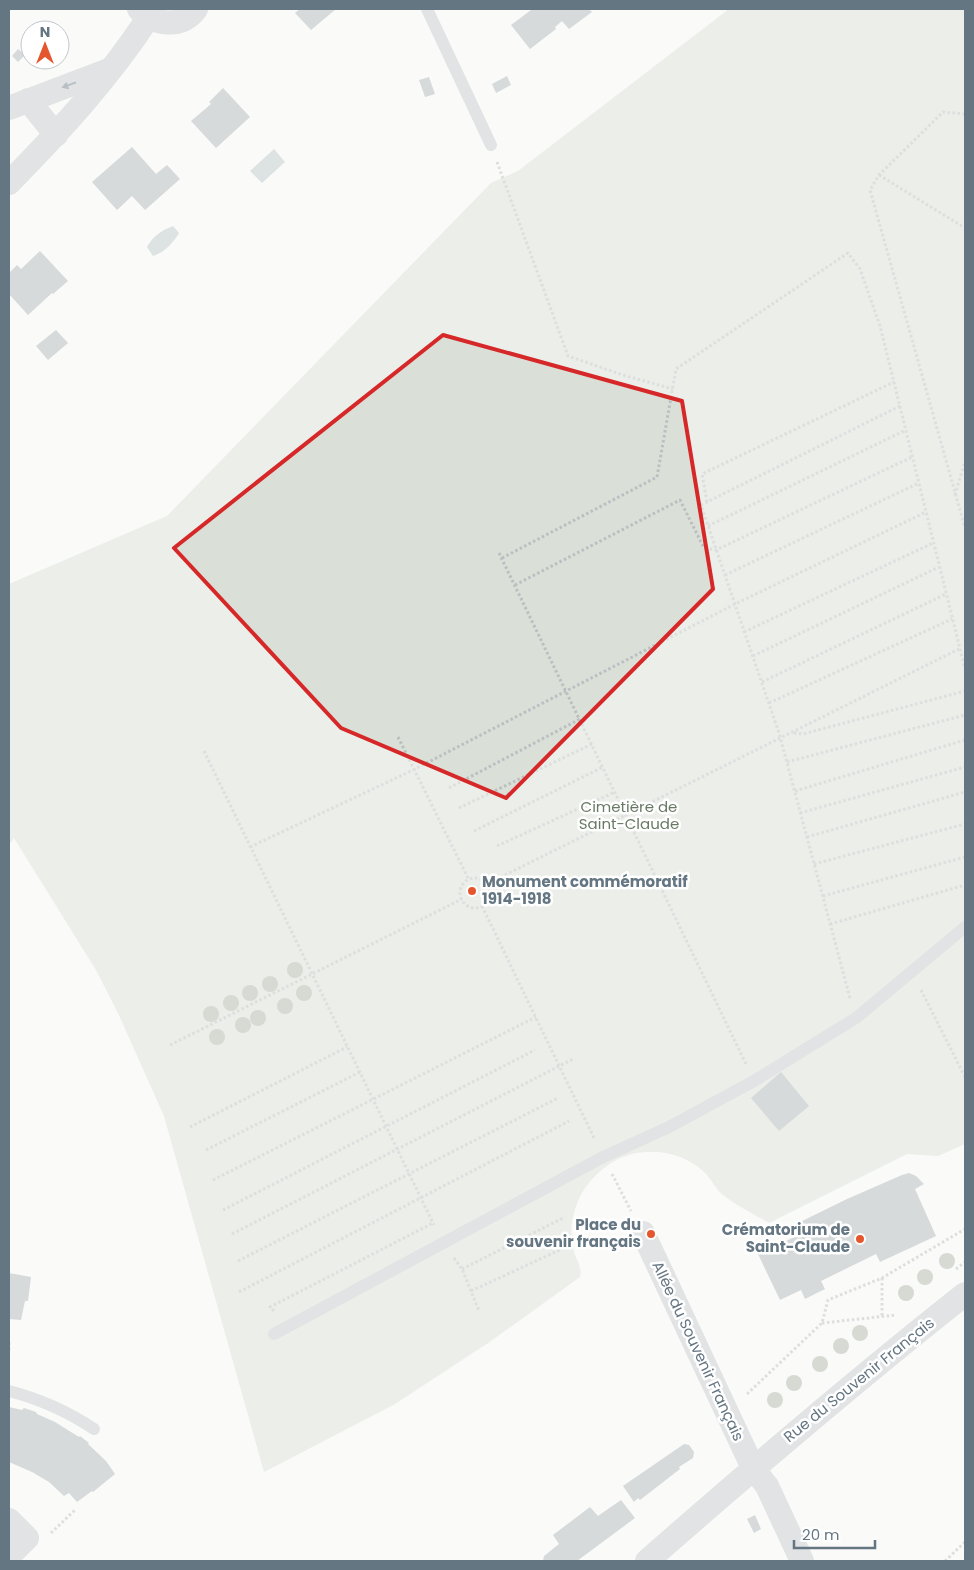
<svg xmlns="http://www.w3.org/2000/svg" width="974" height="1570" font-family="Poppins,sans-serif">
<style>
.green{fill:#dadfd7}
.water{fill:#bbc7cb}
.building{fill:#aab3b9}
.lines{fill:none;stroke-linecap:round;stroke-linejoin:round}
.path{stroke:#bbbfc2;stroke-width:3;stroke-dasharray:2.5 2.5;stroke-linecap:butt}
.lane{stroke:#c3c8cc;stroke-width:12}
.street{stroke:#c3c8cc;stroke-width:24}
.tree{fill:#aab4a7}
.oneway{fill:#6a7a87}
.marked{fill:none;stroke:#d62828;stroke-width:4;stroke-linejoin:round}
.poi-dot{fill:#e4572e;stroke:#fff;stroke-width:2}
.labels{text-anchor:middle;stroke-width:5;stroke-linejoin:round;paint-order:stroke}
.park-label{font-size:15px;fill:#687a64;stroke:#fff}
.poi-label{font-size:15px;font-weight:bold;fill:#657683;stroke:#fff;text-anchor:end}
.street-label{font-size:15px;fill:#657683;stroke:#fff}
</style>
<rect width="100%" height="100%" fill="#fafaf8"/>
<!-- green -->
<path class="green" d="M 729,9 L 965,9 L 965,1144 L 938,1156 L 907,1154 L 769,1223 C 754,1214 737,1206 723,1195 C 716,1190 711,1178 704,1172 C 679,1148 636,1145 608,1165 C 590,1178 578,1194 573,1217 C 570,1229 571,1243 575,1255 C 578,1263 582,1268 580,1277 L 488,1343 L 395,1404 L 264,1472 L 164,1116 L 118,1013 L 96,970 L 14,838 L 9,845 L 9,584 L 167,516 L 491,183 L 518,171 Z"/>
<!-- water -->
<g class="water">
<polygon points="274,149 285,162 262,183 250,171"/>
<path d="M 173,226 L 179,233 C 173,243 165,252 153,256 L 147,247 C 152,237 162,230 173,226 Z"/>
</g>
<!-- building -->
<g class="building">
<polygon points="300,9 336,9 311,30 295,13"/>
<polygon points="530,9 589,9 592,12 569,29 562,21 555,27 556,29 530,49 511,25 531,10"/>
<polygon points="18,49 25,55 18,62 12,56"/>
<polygon points="507,76 511,85 496,93 492,84"/>
<polygon points="429,77 435,94 425,97 419,80"/>
<polygon points="223,88 250,117 216,148 191,121 211,104 209,102"/>
<polygon points="132,147 156,174 167,165 180,179 145,210 132,196 117,210 92,182"/>
<polygon points="40,251 68,281 53,294 52,293 28,315 9,294 9,273 17,265 21,269"/>
<polygon points="56,330 68,343 48,360 36,346"/>
<polygon points="781,1072 809,1106 779,1131 751,1098"/>
<polygon points="909,1173 916,1176 924,1184 915,1189 936,1236 880,1262 876,1254 821,1281 825,1289 805,1299 801,1290 780,1300 757,1252 778,1242 779,1244 797,1236 792,1226 847,1199 902,1175"/>
<polygon points="9,1273 31,1277 28,1301 25,1301 21,1320 9,1319"/>
<polygon points="9,1407 22,1410 24,1408 36,1412 37,1414 55,1422 79,1437 80,1436 89,1443 88,1444 106,1461 115,1474 93,1492 92,1491 77,1502 69,1493 64,1496 49,1482 32,1472 9,1462"/>
<polygon points="684,1444 689,1445 694,1452 693,1458 679,1467 680,1469 640,1500 638,1498 634,1502 623,1486"/>
<polygon points="621,1500 635,1518 577,1561 543,1561 544,1556 559,1544 553,1535 590,1507 598,1516"/>
<polygon points="755,1515 761,1529 754,1533 747,1519"/>
</g>
<g class="lines">
<!-- path -->
<g class="path">
<polyline points="965,114 943,112 879,175 870,190 965,528"/>
<polyline points="497,162 568,356 623,375 673,389"/>
<polyline points="879,175 965,228"/>
<polyline points="955,495 965,461"/>
<polyline points="707,502 702,474 894,382"/>
<polyline points="708,526 906,430"/>
<polyline points="499,553 746,1064"/>
<polyline points="502,558 657,477 676,369 848,253 860,269 880,326 965,669"/>
<polyline points="725,575 919,483"/>
<polyline points="515,585 680,500 704,548 716,550 912,457"/>
<polyline points="744,632 933,543"/>
<polyline points="753,656 939,567"/>
<polyline points="762,682 946,594"/>
<polyline points="769,703 952,619"/>
<polyline points="794,733 803,734 965,691"/>
<polyline points="398,737 469,880"/>
<polyline points="204,751 434,1225"/>
<polyline points="787,762 965,715"/>
<polyline points="449,788 580,719"/>
<polyline points="795,791 965,740"/>
<polyline points="459,808 592,744"/>
<polyline points="800,813 965,767"/>
<polyline points="474,831 603,767"/>
<polyline points="807,837 965,792"/>
<polyline points="497,846 615,792"/>
<polyline points="250,847 413,770 735,604 926,512"/>
<polyline points="814,864 965,824"/>
<circle cx="475" cy="893" r="15"/>
<polyline points="487,884 959,649"/>
<polyline points="823,896 965,857"/>
<polyline points="482,906 595,1140"/>
<polyline points="830,924 965,885"/>
<polyline points="921,990 965,1077"/>
<polyline points="850,998 779,733 701,505 900,406"/>
<polyline points="170,1045 462,899"/>
<polyline points="190,1127 347,1047"/>
<polyline points="206,1150 360,1072"/>
<polyline points="612,1174 631,1211"/>
<polyline points="213,1180 536,1017"/>
<polyline points="223,1210 535,1050"/>
<polyline points="232,1234 573,1059"/>
<polyline points="454,1258 462,1269 479,1311"/>
<polyline points="238,1261 558,1098"/>
<polyline points="462,1269 565,1217"/>
<polyline points="956,1269 965,1262"/>
<polyline points="882,1278 882,1317"/>
<polyline points="471,1291 566,1247"/>
<polyline points="239,1292 569,1121"/>
<polyline points="274,1311 270,1307 433,1223"/>
<polyline points="822,1323 896,1315"/>
<polyline points="9,1350 9,1342"/>
<polyline points="747,1394 822,1323 828,1300 882,1278 965,1229"/>
<polyline points="51,1533 76,1509"/>
<polyline points="945,1561 965,1542"/>
</g>
<!-- lane -->
<g class="lane">
<polyline points="427,9 491,145"/>
<polyline points="274,1334 603,1157 669,1127 754,1081 856,1018 965,927"/>
<path d="M 9,1391 C 40,1399 67,1411 94,1429"/>
</g>
<!-- street -->
<g class="street">
<path d="M 139,9 C 154,25 181,29 196,9"/>
<polyline points="28,100 56,135"/>
<polyline points="9,108 109,70"/>
<path d="M 9,183 C 59,132 109,78 148,18"/>
<polyline points="643,1233 753,1468 767,1486 802,1561"/>
<polyline points="9,1520 27,1538 9,1556"/>
<path d="M 647,1561 C 751,1470 856,1380 965,1294"/>
</g>
</g>
<!-- trees -->
<g class="tree">
<circle cx="295" cy="970" r="8"/>
<circle cx="270" cy="984" r="8"/>
<circle cx="250" cy="993" r="8"/>
<circle cx="304" cy="993" r="8"/>
<circle cx="231" cy="1003" r="8"/>
<circle cx="285" cy="1006" r="8"/>
<circle cx="211" cy="1014" r="8"/>
<circle cx="258" cy="1018" r="8"/>
<circle cx="243" cy="1025" r="8"/>
<circle cx="217" cy="1037" r="8"/>
<circle cx="947" cy="1261" r="8"/>
<circle cx="925" cy="1277" r="8"/>
<circle cx="906" cy="1293" r="8"/>
<circle cx="860" cy="1333" r="8"/>
<circle cx="841" cy="1346" r="8"/>
<circle cx="820" cy="1364" r="8"/>
<circle cx="794" cy="1383" r="8"/>
<circle cx="775" cy="1400" r="8"/>
</g>
<!-- one-way arrows -->
<defs><path id="oneway-solid" d="M-6-.8H1V-3.2L6.5 0L1 3.2V.8H-6Z" transform="scale(1.25)"/></defs>
<use class="oneway" href="#oneway-solid" transform="translate(69 85) rotate(160)"/>
<!-- marked area -->
<path d="M0 0H974V1570H0ZM 443,335 L 682,401 L 713,589 L 506,798 L 341,728 L 174,548 Z" fill="#fafaf8" fill-opacity=".55" fill-rule="evenodd"/>
<path class="marked" d="M 443,335 L 682,401 L 713,589 L 506,798 L 341,728 L 174,548 Z"/>
<!-- markers -->
<g class="poi-dot">
<circle cx="472" cy="891" r="5"/>
<circle cx="651" cy="1234" r="5"/>
<circle cx="860" cy="1239" r="5"/>
</g>
<g class="labels">
<!-- park labels -->
<g class="park-label">
<text x="629" y="812">Cimetière de<tspan x="629" dy="17">Saint-Claude</tspan></text>
</g>
<!-- poi labels -->
<g class="poi-label">
<text x="482" y="887" text-anchor="start">Monument commémoratif<tspan x="482" dy="17">1914-1918</tspan></text>
<text x="641" y="1230">Place du<tspan x="641" dy="17">souvenir français</tspan></text>
<text x="850" y="1235">Crématorium de<tspan x="850" dy="17">Saint-Claude</tspan></text>
</g>
<!-- street labels -->
<g class="street-label">
<text transform="translate(698 1351) rotate(65)" y="5">Allée du Souvenir Français</text>
<text transform="translate(859 1380) rotate(-39)" y="5">Rue du Souvenir Français</text>
</g>
</g>
<!-- border -->
<rect width="974" height="1570" fill="none" stroke="#657683" stroke-width="20"/>
<!-- north arrow -->
<g transform="translate(45 45)"><circle r="24" fill="#ffffff" stroke="#c1c8cd"/>
<path d="M0-4L9 19L0 12L-9 19Z" fill="#e4572e"/>
<text y="-8" font-size="14" font-weight="bold" text-anchor="middle" fill="#657683">N</text>
</g>
<!-- scale -->
<path d="M794 1540v8h81v-8" fill="none" stroke="#657683" stroke-width="2.5"/>
<text x="802" y="1540" font-size="15" fill="#657683" stroke="#ffffff" stroke-width="4" paint-order="stroke">20 m</text>
</svg>
